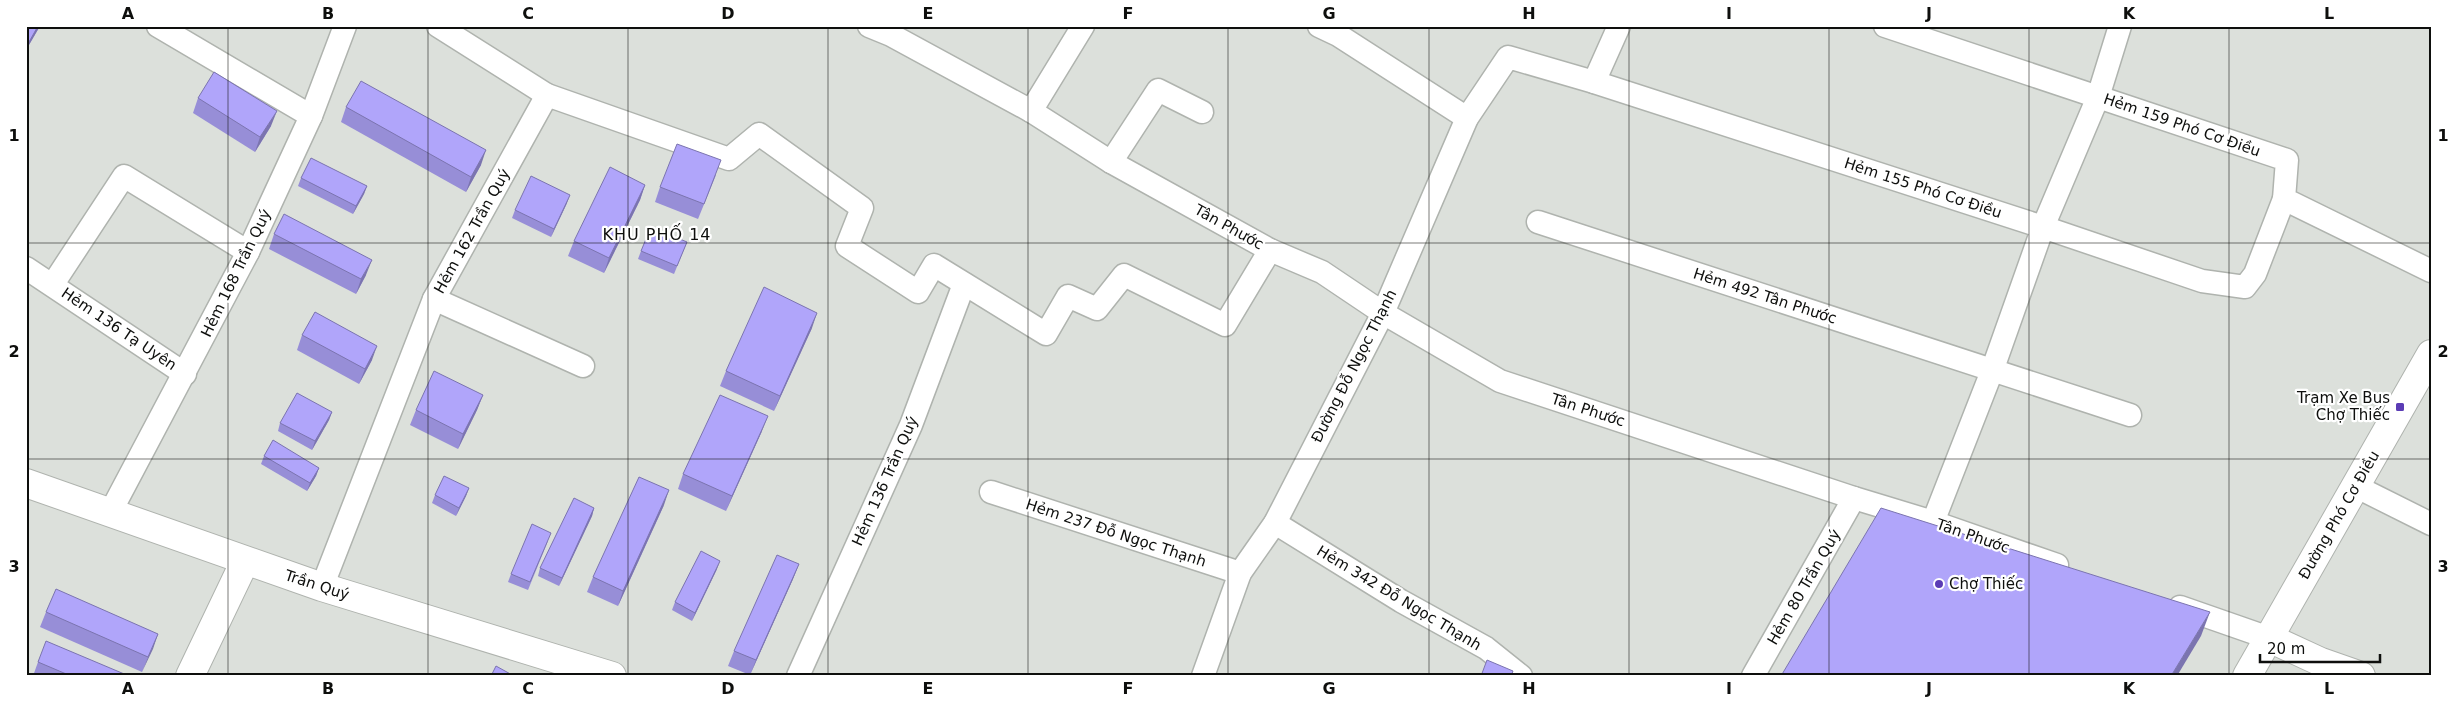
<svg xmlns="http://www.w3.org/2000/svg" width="2457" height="702" font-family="'DejaVu Sans',sans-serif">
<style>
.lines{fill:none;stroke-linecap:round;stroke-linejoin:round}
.service-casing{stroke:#afb3ae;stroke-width:25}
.minor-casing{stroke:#afb3ae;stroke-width:30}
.tertiary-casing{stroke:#afb3ae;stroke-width:30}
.secondary-casing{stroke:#afb3ae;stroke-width:30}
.service{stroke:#fff;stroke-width:22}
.minor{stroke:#fff;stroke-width:28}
.tertiary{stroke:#fff;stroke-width:28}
.secondary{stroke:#fff;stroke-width:28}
.wall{fill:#978ed7}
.shaded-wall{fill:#7b74af}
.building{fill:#b0a5fa;stroke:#7b74af}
.grid{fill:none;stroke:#0e0f0d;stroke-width:1;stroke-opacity:0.55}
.poi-dot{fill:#5b3cb5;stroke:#fff;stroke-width:2}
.labels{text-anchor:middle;stroke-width:4.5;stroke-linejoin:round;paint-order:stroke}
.street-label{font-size:15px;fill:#0e0f0d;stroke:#fff}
.poi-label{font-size:15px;fill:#0e0f0d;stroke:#fff;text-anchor:end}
.neighbourhood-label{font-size:16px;letter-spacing:1px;fill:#0e0f0d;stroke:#fff}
.neatline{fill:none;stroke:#0e0f0d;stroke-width:2}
.grid-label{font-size:16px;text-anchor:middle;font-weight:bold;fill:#0e0f0d}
</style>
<rect width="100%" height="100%" fill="#dce0db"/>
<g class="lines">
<defs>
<g id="service">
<polyline points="158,26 311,116"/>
<polyline points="438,26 547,95"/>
<polyline points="869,26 891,35 1031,111 1111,162 1270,250 1322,272 1383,313 1500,381 1854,498 1933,522 2057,565"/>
<polyline points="1319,26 1338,35 1467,118"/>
<polyline points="1885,26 2287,160 2284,199 2431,271"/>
<polyline points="1594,82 1619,26"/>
<polyline points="1031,111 1083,26"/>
<polyline points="1111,162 1158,90 1202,112"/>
<polyline points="1538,222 2130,415"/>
<polyline points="26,268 185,374"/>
<polyline points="53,284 124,176 248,252"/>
<polyline points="434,299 583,366"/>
<polyline points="2355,486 2431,524"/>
<polyline points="991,492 1240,573"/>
<polyline points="110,513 248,252 311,116 345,26"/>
<polyline points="1933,522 1992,371 2043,227 2098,97 2120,26"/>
<polyline points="1275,523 1401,601 1486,648 1521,676"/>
<polyline points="322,587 434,299 547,95 729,159 759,134 862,208 847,246 918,292 934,265 1046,334 1068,296 1097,309 1124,275 1225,325 1270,250"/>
<polyline points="2180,607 2269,638"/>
<polyline points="798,676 911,425 964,284"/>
<polyline points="1203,676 1240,573 1275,523 1383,313 1467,118 1508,57 1594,82 2043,227 2202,281 2245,287 2255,274 2284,199"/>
<polyline points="1753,676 1854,498"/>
</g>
<polyline id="minor" points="2269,638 2321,662 2361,676"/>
<g id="tertiary">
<polyline points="26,483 322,587 612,676"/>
<polyline points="190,676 245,561"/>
</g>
<polyline id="secondary" points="2247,676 2431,354"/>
</defs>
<!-- service casing -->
<use href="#service" class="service-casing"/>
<!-- minor casing -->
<use href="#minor" class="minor-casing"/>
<!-- tertiary casing -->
<use href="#tertiary" class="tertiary-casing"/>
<!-- secondary casing -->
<use href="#secondary" class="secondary-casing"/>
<!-- service -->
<use href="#service" class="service"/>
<!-- minor -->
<use href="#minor" class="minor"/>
<!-- tertiary -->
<use href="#tertiary" class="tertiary"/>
<!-- secondary -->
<use href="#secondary" class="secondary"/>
</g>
<!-- wall -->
<g class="wall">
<polygon points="26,26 40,26 26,50"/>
<polygon points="198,98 271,126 255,152 193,113"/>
<polygon points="346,107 481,165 466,192 341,122"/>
<polygon points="716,175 698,219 655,202 660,187"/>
<polygon points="301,178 367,186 364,194 353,214 298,186"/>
<polygon points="645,185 640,200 604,273 568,256 574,241"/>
<polygon points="567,203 551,237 512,218 515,210"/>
<polygon points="274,234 366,275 356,294 269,249"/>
<polygon points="687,242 674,274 638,259 641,251"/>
<polygon points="812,328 774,411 720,386 726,371"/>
<polygon points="302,335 372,360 359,384 297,350"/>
<polygon points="483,395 477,410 458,449 410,425 416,410"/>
<polygon points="332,412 329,420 312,450 278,431 280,423"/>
<polygon points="762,431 726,511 678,489 683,474"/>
<polygon points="264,456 319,468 316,476 307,491 261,464"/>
<polygon points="469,488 466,496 456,516 432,503 435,495"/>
<polygon points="664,505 618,606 587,592 593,577"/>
<polygon points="594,508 592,516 559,586 538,576 540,568"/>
<polygon points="548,541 528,590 508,582 511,574"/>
<polygon points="799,564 793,579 750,675 728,666 734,651"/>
<polygon points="717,569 692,621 672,610 675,602"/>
<polygon points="46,612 158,634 142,672 40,627"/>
<polygon points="38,662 129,676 33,676"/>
</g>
<!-- shaded-wall -->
<g class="shaded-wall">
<polygon points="38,26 40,26 26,50 29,42"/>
<polygon points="277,111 271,126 255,152 260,137"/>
<polygon points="486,150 481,165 466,192 471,177"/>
<polygon points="645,185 640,200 604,273 609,258"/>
<polygon points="367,186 364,194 353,214 356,206"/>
<polygon points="570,195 567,203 551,237 554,229"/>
<polygon points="372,260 366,275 356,294 361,279"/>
<polygon points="817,313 812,328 774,411 780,396"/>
<polygon points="377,346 372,360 359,384 365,369"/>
<polygon points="483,395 477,410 458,449 463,434"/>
<polygon points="332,412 329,420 312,450 315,441"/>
<polygon points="768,416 762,431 726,511 732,496"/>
<polygon points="319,468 316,476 307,491 310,483"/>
<polygon points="469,488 466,496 456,516 459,508"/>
<polygon points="669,490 664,505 618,606 623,591"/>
<polygon points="594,508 592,516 559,586 562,578"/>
<polygon points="720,561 717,569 692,621 695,613"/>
<polygon points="799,564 793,579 750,675 756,660"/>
<polygon points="2210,612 2201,636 2177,676 2171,676"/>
<polygon points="158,634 153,649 142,672 148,657"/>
</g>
<!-- building -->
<g class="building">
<polygon points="26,26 38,26 29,42 26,41"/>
<polygon points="214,72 277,111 260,137 198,98"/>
<polygon points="361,81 486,150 471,177 346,107"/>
<polygon points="677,144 721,160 704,204 660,187"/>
<polygon points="311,158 367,186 356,206 301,178"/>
<polygon points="610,167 645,185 609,258 574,241"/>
<polygon points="531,176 570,195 554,229 515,210"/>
<polygon points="284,214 372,260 361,279 274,234"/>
<polygon points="651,227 687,242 677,266 641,251"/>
<polygon points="764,287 817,313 780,396 726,371"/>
<polygon points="315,312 377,346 365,369 302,335"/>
<polygon points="434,371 483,395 463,434 416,410"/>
<polygon points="297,393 332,412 315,441 280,423"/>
<polygon points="720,395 768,416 732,496 683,474"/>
<polygon points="273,440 319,468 310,483 264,456"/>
<polygon points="444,476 469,488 459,508 435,495"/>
<polygon points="639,477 669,490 623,591 593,577"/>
<polygon points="574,498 594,508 562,578 540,568"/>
<polygon points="1881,508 2210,612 2171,676 1781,676"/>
<polygon points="532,524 551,533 530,582 511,574"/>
<polygon points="701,551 720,561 695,613 675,602"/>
<polygon points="777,555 799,564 756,660 734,651"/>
<polygon points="56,589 158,634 148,657 46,612"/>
<polygon points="46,641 129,676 71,676 38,662"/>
<polygon points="1487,660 1513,671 1511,676 1481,676"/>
<polygon points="496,666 514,676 491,676"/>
</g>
<!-- grid -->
<path class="grid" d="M 228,26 L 228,676M 428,26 L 428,676M 628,26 L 628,676M 828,26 L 828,676M 1028,26 L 1028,676M 1228,26 L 1228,676M 1429,26 L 1429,676M 1629,26 L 1629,676M 1829,26 L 1829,676M 2029,26 L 2029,676M 2229,26 L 2229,676M 26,243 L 2431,243M 26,459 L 2431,459"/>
<!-- markers -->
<g class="poi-dot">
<rect x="2395" y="402" width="10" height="10" rx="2.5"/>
<circle cx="1939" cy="584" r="5"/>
</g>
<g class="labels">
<!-- street labels -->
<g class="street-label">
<text transform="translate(2182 125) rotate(19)" y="5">Hẻm 159 Phó Cơ Điều</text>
<text transform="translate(1923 188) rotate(18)" y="5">Hẻm 155 Phó Cơ Điều</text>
<text transform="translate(1229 227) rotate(29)" y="5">Tân Phước</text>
<text transform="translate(472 231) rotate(-61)" y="5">Hẻm 162 Trần Quý</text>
<text transform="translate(236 273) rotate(-64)" y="5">Hẻm 168 Trần Quý</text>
<text transform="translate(1765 296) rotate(18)" y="5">Hẻm 492 Tân Phước</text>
<text transform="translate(119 329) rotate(34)" y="5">Hẻm 136 Tạ Uyên</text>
<text transform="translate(1354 366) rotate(-63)" y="5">Đường Đỗ Ngọc Thạnh</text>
<text transform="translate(1588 410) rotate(18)" y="5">Tân Phước</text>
<text transform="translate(885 481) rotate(-66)" y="5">Hẻm 136 Trần Quý</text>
<text transform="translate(2339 515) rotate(-60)" y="5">Đường Phó Cơ Điều</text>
<text transform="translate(1116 533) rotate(18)" y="5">Hẻm 237 Đỗ Ngọc Thạnh</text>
<text transform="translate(1973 536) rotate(19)" y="5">Tân Phước</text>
<text transform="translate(317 585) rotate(18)" y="5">Trần Quý</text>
<text transform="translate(1804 587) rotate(-60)" y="5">Hẻm 80 Trần Quý</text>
<text transform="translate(1399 598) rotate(31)" y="5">Hẻm 342 Đỗ Ngọc Thạnh</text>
</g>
<!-- poi labels -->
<g class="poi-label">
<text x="2390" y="403">Trạm Xe Bus<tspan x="2390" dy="17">Chợ Thiếc</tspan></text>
<text x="1949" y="589" text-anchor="start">Chợ Thiếc</text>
</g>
<!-- neighbourhood labels -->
<g class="neighbourhood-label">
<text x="657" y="240">KHU PHỐ 14</text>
</g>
</g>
<!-- border -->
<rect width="2457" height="702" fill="none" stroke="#ffffff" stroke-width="55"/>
<!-- scale -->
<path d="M2260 654v8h120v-8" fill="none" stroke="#0e0f0d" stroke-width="2.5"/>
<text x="2267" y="654" font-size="15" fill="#0e0f0d" stroke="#ffffff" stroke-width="4" paint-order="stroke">20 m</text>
<rect x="28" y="28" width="2402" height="646" class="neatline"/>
<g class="grid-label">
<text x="128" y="19">A</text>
<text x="328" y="19">B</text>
<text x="528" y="19">C</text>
<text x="728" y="19">D</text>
<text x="928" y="19">E</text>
<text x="1128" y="19">F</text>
<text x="1329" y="19">G</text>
<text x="1529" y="19">H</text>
<text x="1729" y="19">I</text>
<text x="1929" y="19">J</text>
<text x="2129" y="19">K</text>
<text x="2329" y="19">L</text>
<text x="14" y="141">1</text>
<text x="2443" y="141">1</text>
<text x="14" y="357">2</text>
<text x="2443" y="357">2</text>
<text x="14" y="572">3</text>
<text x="2443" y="572">3</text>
<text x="128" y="694">A</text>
<text x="328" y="694">B</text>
<text x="528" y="694">C</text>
<text x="728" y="694">D</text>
<text x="928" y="694">E</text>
<text x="1128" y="694">F</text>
<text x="1329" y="694">G</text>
<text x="1529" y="694">H</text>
<text x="1729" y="694">I</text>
<text x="1929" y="694">J</text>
<text x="2129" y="694">K</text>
<text x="2329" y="694">L</text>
</g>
</svg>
